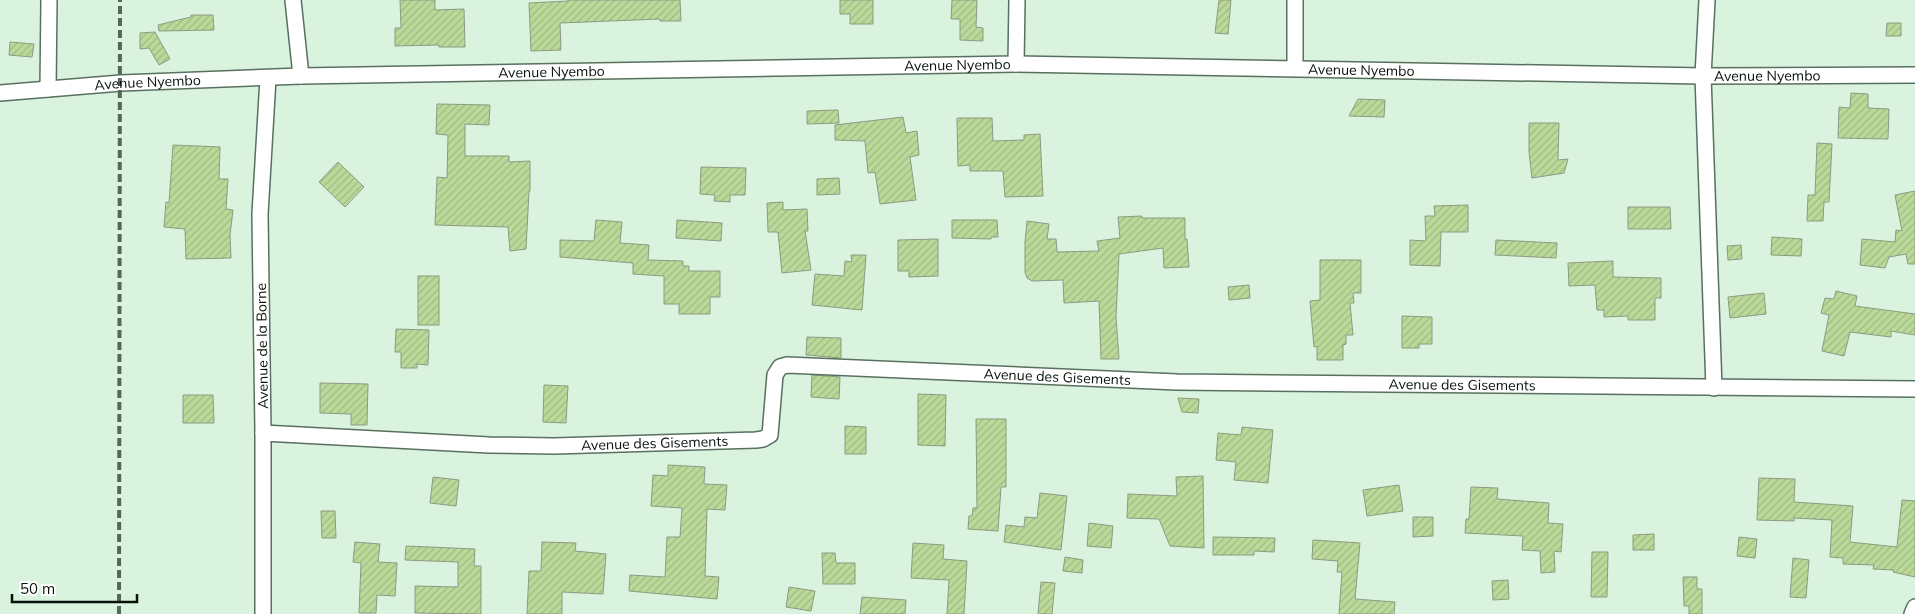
<svg xmlns="http://www.w3.org/2000/svg" width="1915" height="614" font-family="Mulish,sans-serif">
<style>
.building{fill:url(#building-hatch);stroke:#8d9a81}
.lines{fill:none;stroke-linecap:round;stroke-linejoin:round}
.minor-casing{stroke:#59705f;stroke-width:18}
.minor{stroke:#fff;stroke-width:15}
.rail{stroke:#56665a;stroke-width:4;stroke-dasharray:8 4;stroke-linecap:butt}
.labels{text-anchor:middle;stroke-width:4;stroke-linejoin:round;paint-order:stroke}
.street-label{font-size:14px;fill:#071009;stroke:#fff}
</style>
<defs>
<pattern id="building-hatch" width="6" height="6" patternUnits="userSpaceOnUse" patternTransform="scale(1.25)"><rect width="6" height="6" fill="#bbda9a"/><path d="M-1 1l2-2M0 6l6-6M5 7l2-2" fill="none" stroke="#9fba83"/></pattern>
</defs>
<rect width="100%" height="100%" fill="#d9f3df"/>
<!-- building -->
<g class="building">
<polygon points="400,0 435,0 435,10 464,9 465,47 439,47 439,45 395,46 395,28 401,28"/>
<polygon points="568,0 680,0 681,21 660,21 660,19 560,23 561,50 531,51 529,3 568,1"/>
<polygon points="840,0 873,0 873,24 850,24 850,14 840,14"/>
<polygon points="952,0 977,0 976,27 983,28 983,41 960,40 960,19 951,19"/>
<polygon points="1219,0 1231,0 1228,34 1215,33"/>
<polygon points="191,15 213,15 214,30 159,31 158,25 191,17"/>
<polygon points="1887,23 1901,23 1901,36 1886,36"/>
<polygon points="155,32 170,59 159,65 149,48 140,49 140,33"/>
<polygon points="10,42 34,44 32,57 9,55"/>
<polygon points="1851,93 1868,94 1868,108 1889,109 1888,139 1838,138 1839,107 1850,108"/>
<polygon points="1358,99 1385,100 1384,117 1349,116"/>
<polygon points="437,104 490,105 489,125 465,124 465,156 509,156 509,162 530,161 530,191 529,191 526,249 510,251 508,227 435,225 437,177 447,178 448,135 436,134"/>
<polygon points="838,110 839,123 807,124 807,111"/>
<polygon points="903,117 906,133 917,131 919,155 910,157 916,200 880,204 875,172 868,173 865,141 835,140 835,125"/>
<polygon points="957,118 992,118 993,141 1024,140 1024,135 1040,134 1043,196 1005,197 1003,171 970,171 970,165 958,166"/>
<polygon points="1529,123 1559,123 1558,160 1568,159 1564,173 1532,178 1529,152"/>
<polygon points="1817,143 1832,144 1829,202 1824,202 1823,221 1807,221 1808,195 1815,195"/>
<polygon points="173,145 220,147 219,179 228,179 226,209 233,210 230,235 231,258 186,259 185,229 164,227 166,202 169,203"/>
<polygon points="338,162 364,187 345,207 319,182"/>
<polygon points="701,167 746,168 745,195 730,195 730,202 714,201 715,195 700,194"/>
<polygon points="839,178 840,194 817,195 817,179"/>
<polygon points="1915,191 1915,264 1908,264 1906,254 1889,257 1885,268 1860,265 1862,239 1895,242 1896,230 1902,231 1895,195"/>
<polygon points="783,202 783,210 807,209 808,231 805,231 811,270 782,273 778,232 768,232 767,203"/>
<polygon points="1468,205 1468,232 1441,232 1440,266 1410,265 1410,240 1426,241 1425,216 1435,216 1434,206"/>
<polygon points="1628,207 1670,207 1671,229 1628,229"/>
<polygon points="1142,216 1142,218 1185,218 1185,239 1187,239 1189,267 1164,268 1163,248 1119,254 1116,317 1119,359 1101,359 1099,301 1064,303 1063,280 1032,281 1027,278 1025,272 1025,242 1027,221 1049,224 1047,239 1056,239 1057,252 1099,251 1097,241 1120,238 1118,217"/>
<polygon points="596,220 622,222 620,243 649,245 648,260 683,261 683,266 689,266 689,271 720,271 720,297 710,297 710,314 679,314 679,304 664,304 664,276 633,274 633,263 560,257 560,240 594,241"/>
<polygon points="677,220 722,223 721,241 676,238"/>
<polygon points="952,220 997,220 998,237 991,237 991,239 952,238"/>
<polygon points="1772,237 1802,239 1801,256 1771,255"/>
<polygon points="938,239 938,276 909,277 909,271 898,271 898,240"/>
<polygon points="1496,240 1557,243 1556,258 1495,255"/>
<polygon points="1741,245 1742,259 1728,260 1727,246"/>
<polygon points="851,255 866,255 862,310 812,305 815,274 844,276 845,261 852,262"/>
<polygon points="1320,260 1361,260 1361,293 1353,293 1354,303 1350,303 1353,335 1346,335 1346,344 1343,345 1343,360 1317,360 1317,346 1314,347 1310,301 1320,300"/>
<polygon points="1613,261 1613,277 1661,278 1661,298 1655,298 1655,320 1628,320 1628,316 1604,317 1604,310 1597,310 1595,285 1569,286 1568,263"/>
<rect x="418" y="276" width="21" height="49"/>
<polygon points="1249,285 1250,298 1229,300 1228,287"/>
<polygon points="1836,291 1857,296 1855,306 1915,314 1915,335 1891,331 1891,337 1850,332 1844,356 1822,351 1829,315 1821,313 1825,298 1834,299"/>
<polygon points="1764,293 1766,314 1730,318 1728,297"/>
<polygon points="1402,316 1432,317 1432,344 1419,344 1419,348 1402,348"/>
<polygon points="396,329 429,330 428,365 417,364 417,368 401,368 401,352 395,352"/>
<polygon points="807,337 841,338 841,358 806,355"/>
<polygon points="812,375 840,377 839,399 811,397"/>
<polygon points="320,383 368,384 367,425 351,425 351,414 320,413"/>
<polygon points="544,385 568,386 566,423 543,422"/>
<polygon points="918,394 946,395 945,446 918,445"/>
<polygon points="183,395 213,395 214,423 183,423"/>
<polygon points="1178,398 1199,399 1198,413 1182,412"/>
<polygon points="976,419 1006,419 1006,487 1001,487 998,531 968,529 969,516 972,516 973,508 977,508"/>
<polygon points="845,426 866,427 866,454 845,454"/>
<polygon points="1242,427 1273,430 1268,483 1234,480 1236,462 1216,460 1218,433 1241,435"/>
<polygon points="668,465 705,467 704,484 727,485 725,510 707,509 705,576 719,577 717,599 629,591 630,575 665,577 667,537 680,537 682,508 651,506 653,475 668,476"/>
<polygon points="1203,476 1204,548 1170,546 1159,519 1127,518 1128,494 1177,496 1176,477"/>
<polygon points="433,477 459,480 456,506 430,503"/>
<polygon points="1759,478 1795,479 1794,502 1853,506 1850,542 1897,547 1902,500 1915,501 1915,577 1893,572 1894,570 1873,569 1874,565 1843,564 1843,558 1830,557 1832,520 1794,518 1794,521 1757,520"/>
<polygon points="1399,485 1403,511 1367,516 1363,490"/>
<polygon points="1471,487 1498,488 1497,499 1549,503 1548,523 1563,524 1561,552 1554,551 1555,572 1541,573 1540,551 1522,550 1523,536 1465,533 1466,519 1469,519"/>
<polygon points="1040,493 1067,496 1061,550 1004,542 1006,525 1024,527 1025,517 1037,518"/>
<polygon points="321,511 335,511 336,538 322,538"/>
<polygon points="1413,517 1433,517 1433,536 1413,537"/>
<polygon points="1089,523 1113,526 1111,548 1087,546"/>
<polygon points="1654,534 1654,550 1633,550 1633,535"/>
<polygon points="1213,537 1275,538 1274,552 1254,551 1254,555 1213,555"/>
<polygon points="1739,537 1757,539 1755,558 1737,556"/>
<polygon points="1313,540 1360,543 1355,599 1395,602 1394,614 1339,614 1342,572 1337,572 1338,561 1312,559"/>
<polygon points="355,542 380,544 378,562 397,563 395,596 377,595 376,613 359,613 361,563 353,562"/>
<polygon points="542,542 576,543 575,551 606,554 603,594 562,592 562,614 527,614 529,571 541,571"/>
<polygon points="913,543 944,545 943,559 967,561 964,614 947,614 949,580 911,578"/>
<polygon points="406,546 475,549 474,566 481,566 481,614 415,613 415,586 458,587 458,562 405,560"/>
<polygon points="1592,552 1608,552 1607,597 1591,597"/>
<polygon points="822,553 835,553 836,563 855,563 855,584 823,584"/>
<polygon points="1065,557 1083,560 1082,573 1063,571"/>
<polygon points="1793,558 1809,560 1806,598 1790,597"/>
<polygon points="1683,577 1697,577 1697,589 1702,589 1702,614 1689,614 1689,606 1684,606"/>
<polygon points="1508,580 1509,599 1493,600 1492,581"/>
<polygon points="1041,582 1055,583 1052,614 1038,614"/>
<polygon points="789,587 815,591 811,611 786,607"/>
<polygon points="862,597 906,600 905,614 860,614"/>
</g>
<g class="lines">
<defs>
<g id="minor">
<polyline points="293,0 301,76"/>
<polyline points="1295,0 1295,68"/>
<polyline points="1707,0 1703,76 1714,388"/>
<polyline points="1016,64 1017,0"/>
<polyline points="48,89 49,0"/>
<path id="s1" d="M 0,93 L 121,83 L 301,76 L 1016,64 L 1703,76 L 1915,75"/>
<path id="s2" d="M 263,433 L 489,445 L 554,446 L 756,440 L 763,439 L 770,435 L 775,375 L 780,367 L 787,365 L 1177,382 L 1915,389"/>
<polyline points="263,614 263,433 260,214 268,78"/>
<polyline points="1912,614 1915,607"/>
</g>
</defs>
<!-- minor casing -->
<use href="#minor" class="minor-casing"/>
<!-- minor -->
<use href="#minor" class="minor"/>
<!-- rail -->
<polyline class="rail" points="119,614 120,0"/>
</g>
<g class="labels">
<!-- street labels -->
<g class="street-label">
<text dy="5" stroke="none"><textPath href="#s1" startOffset="958">Avenue Nyembo</textPath></text>
<text dy="5" stroke="none"><textPath href="#s1" startOffset="1362">Avenue Nyembo</textPath></text>
<text dy="5" stroke="none"><textPath href="#s1" startOffset="552">Avenue Nyembo</textPath></text>
<text dy="5" stroke="none"><textPath href="#s1" startOffset="1768">Avenue Nyembo</textPath></text>
<text dy="5" stroke="none"><textPath href="#s1" startOffset="148">Avenue Nyembo</textPath></text>
<text transform="translate(262 346) rotate(-91)" y="5">Avenue de la Borne</text>
<text dy="5" stroke="none"><textPath href="#s2" startOffset="856">Avenue des Gisements</textPath></text>
<text dy="5" stroke="none"><textPath href="#s2" startOffset="1261">Avenue des Gisements</textPath></text>
<text dy="5" stroke="none"><textPath href="#s2" startOffset="392">Avenue des Gisements</textPath></text>
</g>
</g>
<!-- scale -->
<path d="M12 594v8h125v-8" fill="none" stroke="#071009" stroke-width="2.5"/>
<text x="20" y="594" font-size="15" fill="#071009" stroke="#ffffff" stroke-width="4" paint-order="stroke">50 m</text>
</svg>
